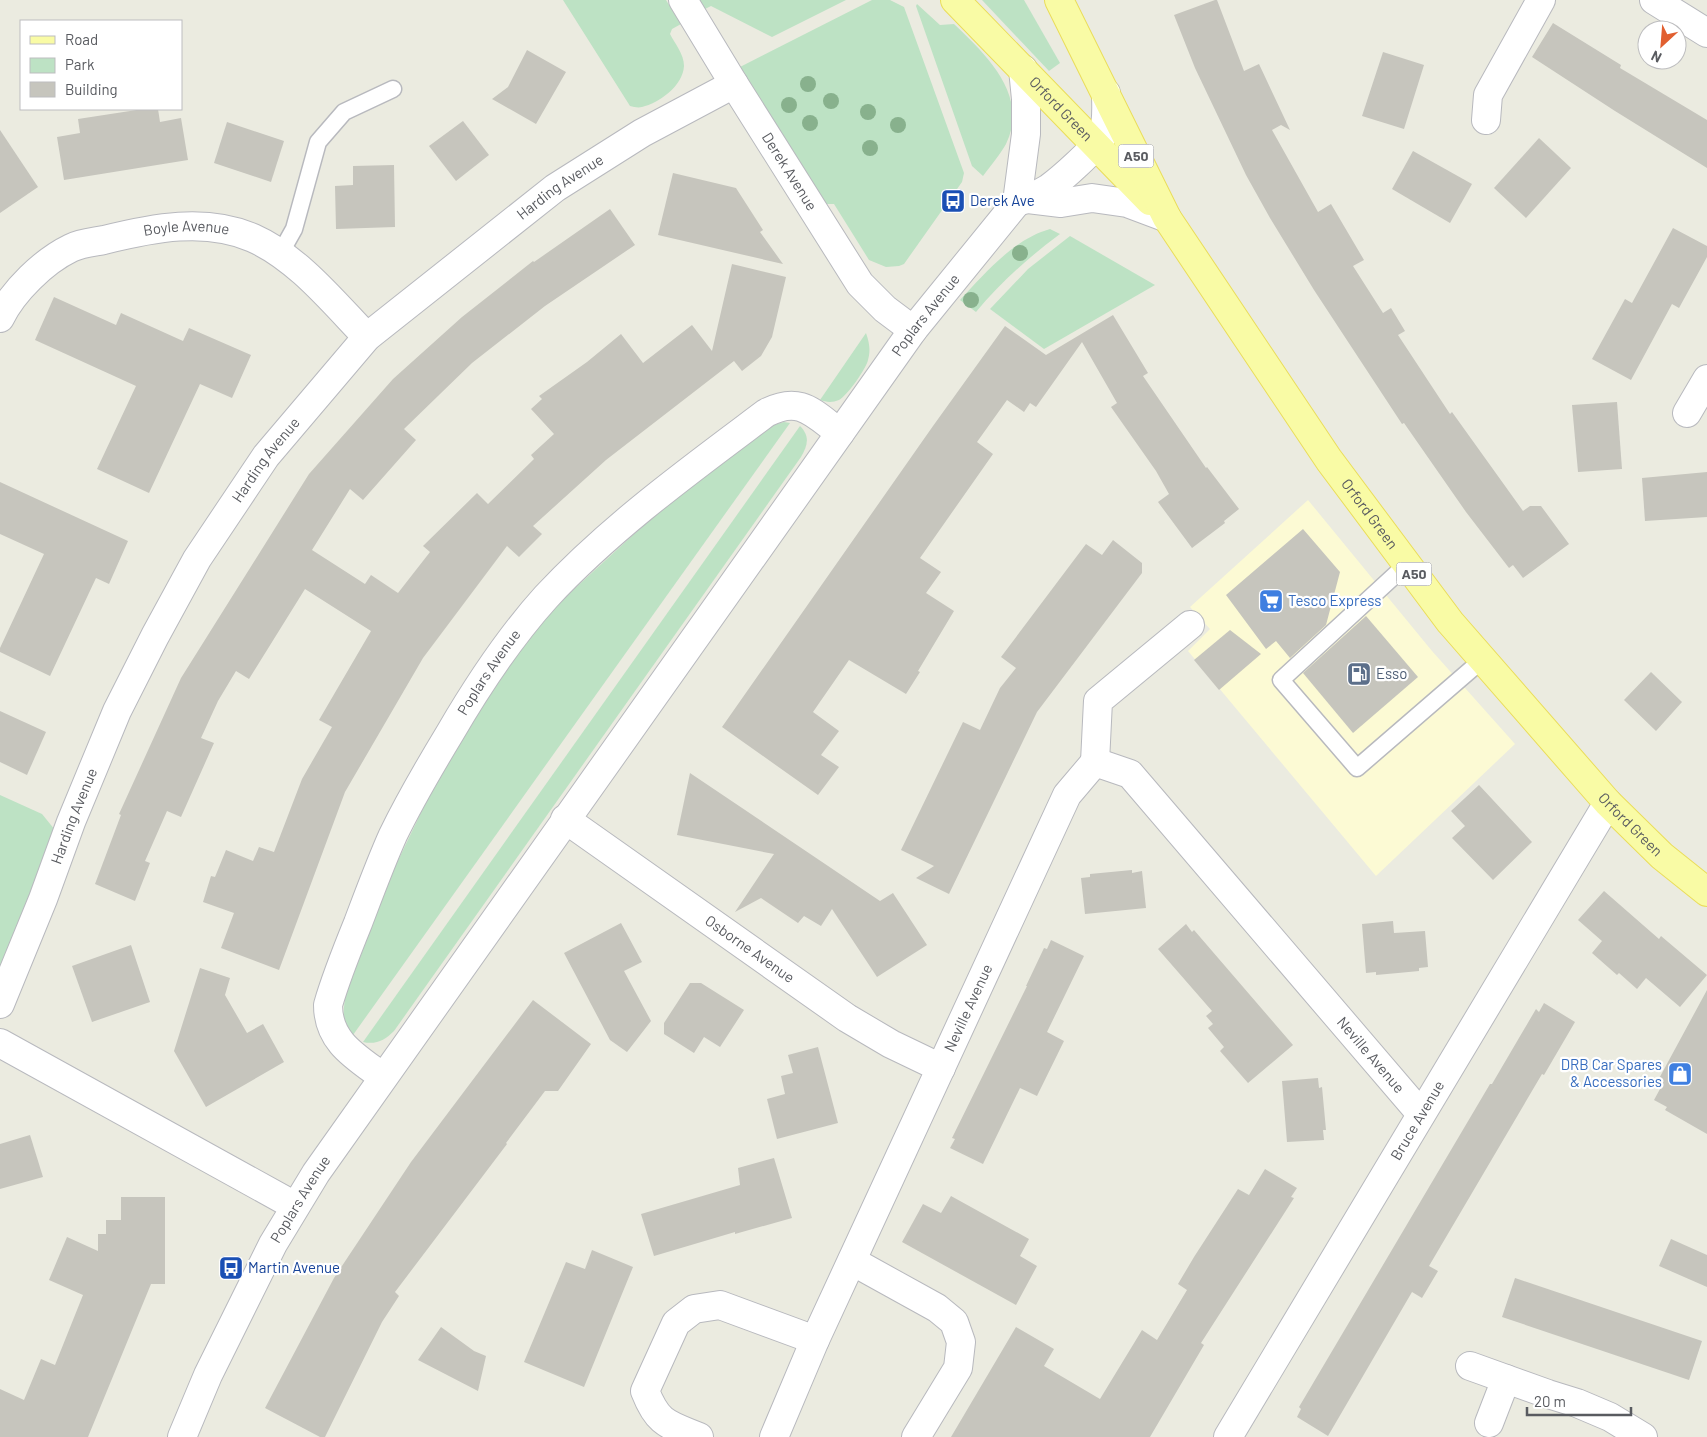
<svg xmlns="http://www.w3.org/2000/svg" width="1707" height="1437" font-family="Barlow,sans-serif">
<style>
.commercial{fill:#fcfad4}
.green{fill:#bde2c4}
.building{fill:#c6c5bd}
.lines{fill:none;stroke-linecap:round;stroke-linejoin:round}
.service-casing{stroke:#b8b9be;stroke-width:19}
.minor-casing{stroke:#b8b9be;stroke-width:30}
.tertiary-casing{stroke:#b8b9be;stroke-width:30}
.primary-casing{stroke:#eadd5a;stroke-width:30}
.service{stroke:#fff;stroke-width:16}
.minor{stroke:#fff;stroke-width:28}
.tertiary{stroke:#fff;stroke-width:28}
.primary{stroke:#f9fba5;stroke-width:28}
.tree{fill:#88b18d}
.labels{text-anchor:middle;stroke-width:4.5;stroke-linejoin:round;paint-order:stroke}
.shield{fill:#fff;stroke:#8b8c90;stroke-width:1}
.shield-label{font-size:14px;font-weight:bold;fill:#595b60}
.street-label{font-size:15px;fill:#595b60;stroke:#fff}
.transit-label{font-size:15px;fill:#164399;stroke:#fff;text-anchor:start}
.shop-label{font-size:15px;fill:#366cbe;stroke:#fff;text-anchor:start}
.service-label{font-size:15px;fill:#4e5e75;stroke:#fff;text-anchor:start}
</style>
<rect width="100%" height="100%" fill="#ebebe0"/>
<!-- commercial -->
<polygon class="commercial" points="1308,500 1432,651 1515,744 1376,876 1188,651 1210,629 1190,607"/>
<!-- green -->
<g class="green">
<path d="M 563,0 L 666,0 L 681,24 L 672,29 L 670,34 C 675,44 684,54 684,66 C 683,86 659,103 642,107 C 638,108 634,107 630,106 Z"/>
<polygon points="697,0 846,0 772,37 711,6 703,10"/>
<polygon points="872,0 890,0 904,7 964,173 962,182 904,264 899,266 886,267 869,260 834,204 824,204 738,68"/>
<polygon points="982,0 1024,0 1060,63 1049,71"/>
<path d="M 917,4 L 940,25 L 954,24 C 985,54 1030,95 1006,144 C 1000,155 991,165 983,176 L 972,166 L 916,6 Z"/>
<path d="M 1050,229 L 1060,234 C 1029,257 1001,282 976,312 L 960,300 C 985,273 1014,239 1050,229 Z"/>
<polygon points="1070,236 1155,285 1044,349 990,309 1028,269"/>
<path d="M 866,333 C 869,342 871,350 868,360 C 866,369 847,396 839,400 C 832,403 826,402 820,400 Z"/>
<path d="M 784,422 L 790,423 L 353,1035 C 341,1023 343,1010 346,994 L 392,873 L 440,773 L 499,678 L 530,636 L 560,602 L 645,524 L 692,485 L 773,425 Z"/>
<path d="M 800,426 C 810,436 808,445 801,457 L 394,1031 C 385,1040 376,1045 363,1042 Z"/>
<polygon points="0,795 42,814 55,830 0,977"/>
</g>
<!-- building -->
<g class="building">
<polygon points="1215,0 1217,0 1244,71 1259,64 1290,130 1281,125 1272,130 1318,212 1331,204 1364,260 1353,266 1383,313 1391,308 1405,331 1398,335 1450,414 1452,412 1523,511 1530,506 1541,506 1569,544 1523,578 1513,565 1509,568 1466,512 1404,423 1402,424 1314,290 1270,218 1246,175 1195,68 1174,15"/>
<polygon points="1553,23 1621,65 1620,68 1707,120 1707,168 1615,111 1532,57"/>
<polygon points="527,50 566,72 536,124 492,99 508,87"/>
<polygon points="1383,52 1424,65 1404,129 1362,116"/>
<polygon points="143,109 158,109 160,122 181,118 188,160 64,180 57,137 80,133 78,119"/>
<polygon points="463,121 489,155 456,181 429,146"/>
<polygon points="227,122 284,141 271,182 214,163"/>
<polygon points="0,130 38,187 0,213"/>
<polygon points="1539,138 1571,168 1526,218 1494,188"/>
<polygon points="1413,151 1472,184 1450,223 1392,189"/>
<polygon points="394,165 395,227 336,229 335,186 353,185 353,166"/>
<polygon points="673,173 736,188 763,230 760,232 783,264 658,235"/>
<polygon points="610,209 635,245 545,306 472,363 404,429 416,440 363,500 350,489 312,550 365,584 371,575 398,593 430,552 423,546 477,493 488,504 534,459 531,455 554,434 531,409 542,399 539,396 587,362 621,334 643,363 692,325 712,351 732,264 786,277 772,337 761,356 742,371 734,361 606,460 533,526 542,534 519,557 507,546 423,658 345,792 279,970 221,948 234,913 203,902 211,876 215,877 226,850 253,861 259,847 274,852 302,779 332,727 319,720 371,631 305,589 249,679 236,671 218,701 201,738 214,743 181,817 167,811 145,861 150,863 135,901 95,884 121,815 119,814 181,678 309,474 393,379 462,317 533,261 534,262"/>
<polygon points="1673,228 1707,246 1707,257 1679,308 1672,304 1631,380 1592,359 1625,299 1632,303"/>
<polygon points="54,297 116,325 121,313 183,341 189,328 251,355 232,398 200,384 149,493 97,469 136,386 35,340"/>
<polygon points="1113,315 1148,373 1143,376 1206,468 1207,467 1239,509 1224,521 1225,523 1192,548 1158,502 1169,494 1156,471 1111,407 1117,403 1082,342 1036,407 1030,403 1024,412 1007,400 977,442 993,454 920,558 941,572 926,593 954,611 918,671 920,672 906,694 849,660 813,712 839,731 821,755 839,767 818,795 722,727 933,426 1005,326 1046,355"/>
<polygon points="1617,402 1622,469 1578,472 1572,405"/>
<polygon points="1707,472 1707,517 1645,521 1642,478"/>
<polygon points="0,482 128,541 109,584 96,578 50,676 0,652 0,648 44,554 0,534"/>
<polygon points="1303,529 1340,572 1326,625 1290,658 1276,641 1266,649 1226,595"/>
<polygon points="1113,540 1142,563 1142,573 1037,712 949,894 916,878 934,866 901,850 963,722 980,730 1000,688 1016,668 1001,657 1086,544 1102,555"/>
<polygon points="1366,616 1418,677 1353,733 1303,673"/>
<polygon points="1230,630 1261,654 1219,690 1194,660"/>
<polygon points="1651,672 1682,702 1656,731 1624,700"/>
<polygon points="0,711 46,732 27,775 0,762"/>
<polygon points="690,773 880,901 893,893 927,945 877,977 832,909 821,926 804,916 798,923 761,898 735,912 774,854 677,835"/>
<polygon points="1479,785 1532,842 1493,880 1452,838 1465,826 1451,811"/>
<polygon points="1132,870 1132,873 1142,871 1146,908 1085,914 1081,878 1090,877 1090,874"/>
<polygon points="1604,891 1659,939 1661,936 1707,975 1680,1007 1646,978 1637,989 1619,973 1617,975 1592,953 1602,941 1578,920"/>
<polygon points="1393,921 1394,933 1425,931 1428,967 1419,968 1419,971 1398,973 1376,975 1376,972 1366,973 1362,924"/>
<polygon points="621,923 642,962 624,971 651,1021 627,1052 610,1040 564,953"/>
<polygon points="1186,924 1192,932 1194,930 1293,1045 1248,1083 1220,1051 1224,1047 1208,1028 1213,1024 1206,1016 1212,1011 1158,949"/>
<polygon points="1051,940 1084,956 1047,1032 1064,1041 1037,1096 1020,1088 983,1164 950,1148 955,1139 952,1138 1027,986 1026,986 1044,948 1047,949"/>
<polygon points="131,945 150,1002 92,1022 72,966"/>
<polygon points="200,968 230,978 225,995 247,1033 263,1024 284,1062 206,1107 174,1051"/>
<polygon points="690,983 701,983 744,1010 720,1047 704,1037 694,1053 664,1034 664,1023"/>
<polygon points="1707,990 1707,1134 1665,1110 1667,1107 1654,1100 1660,1089 1655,1086"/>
<polygon points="533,1000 591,1044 558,1091 545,1091 506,1143 507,1144 395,1292 399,1296 382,1322 325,1437 320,1437 265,1408 334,1278 411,1162"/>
<polygon points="1544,1003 1575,1022 1544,1075 1542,1074 1429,1266 1438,1271 1422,1298 1412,1292 1328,1436 1297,1417 1301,1409 1299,1407 1490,1084 1492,1084 1536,1009 1539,1012"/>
<polygon points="818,1047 838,1123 777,1139 767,1099 785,1094 781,1076 793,1073 788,1055"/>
<polygon points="1318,1078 1319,1088 1322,1087 1326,1130 1323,1130 1324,1140 1287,1142 1282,1081"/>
<polygon points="30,1135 43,1177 0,1189 0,1144"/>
<polygon points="774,1158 792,1218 735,1234 735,1232 654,1256 641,1214 740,1185 738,1168"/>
<polygon points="1265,1169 1297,1188 1291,1197 1294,1198 1201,1343 1204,1345 1150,1437 951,1437 1016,1327 1054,1349 1044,1366 1100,1399 1142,1330 1157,1340 1187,1290 1178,1284 1194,1257 1238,1189 1249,1195"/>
<polygon points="951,1196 1029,1239 1020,1256 1037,1266 1016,1305 902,1242 923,1204 941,1213"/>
<polygon points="121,1197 165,1197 165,1284 151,1284 88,1437 0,1437 0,1389 24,1400 41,1359 55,1365 83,1295 49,1280 67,1237 98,1251 98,1234 106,1234 106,1220 121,1220"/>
<polygon points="1671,1239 1707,1255 1707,1287 1659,1266"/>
<polygon points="592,1250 633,1267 584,1387 524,1362 566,1262 585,1269"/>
<polygon points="1515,1278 1702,1341 1689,1380 1502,1317"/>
<polygon points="441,1327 474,1351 486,1356 478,1391 418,1360"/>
</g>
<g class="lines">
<defs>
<g id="service">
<polyline points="280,254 294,229 318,142 344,112 393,89"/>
<polyline points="1407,564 1281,680 1357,768 1482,660"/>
</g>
<g id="minor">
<path id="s1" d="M 683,0 L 734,84 L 860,284 L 885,309 L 913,330"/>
<polyline points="1654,0 1707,33"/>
<polyline points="1486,120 1488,95 1541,0"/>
<path id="s2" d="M 0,318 C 13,291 44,261 71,248 C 81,243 94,242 104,240 C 152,228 206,217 253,238 C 298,258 333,302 367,337"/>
<polyline points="1687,413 1707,379"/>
<polyline points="1095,762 1098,701 1190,625"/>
<path id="s3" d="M 565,819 L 847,1018 L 891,1044 L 941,1068"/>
<path id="s4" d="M 0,1004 L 43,899 L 71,822 L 117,711 L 155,636 L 197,559 L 266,456 L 367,337 L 555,188 L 642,133 L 734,84"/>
<polyline points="0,1043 295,1206"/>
<path id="s5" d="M 383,1077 C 356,1057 328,1042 328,1005 C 336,977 347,950 358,923 C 369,894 380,864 393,835 C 410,800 430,766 450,733 C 478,685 509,638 546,597 C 611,527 690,470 766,413 C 800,395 813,413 840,433"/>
<polyline points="852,1261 937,1308 954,1322 961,1342 958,1368 916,1437"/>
<polyline points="1470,1366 1548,1394 1577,1403 1610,1417 1643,1437"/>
<polyline points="1489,1423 1506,1379"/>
<path d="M 699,1437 C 667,1424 658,1424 645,1391 L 676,1323 L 694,1309 L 720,1305 L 815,1340"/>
<path id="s6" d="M 774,1437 L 815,1340 L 1067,795 L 1095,762 L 1130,774 L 1421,1114"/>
<path id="s7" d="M 1228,1437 L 1608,803"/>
</g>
<g id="tertiary">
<polyline points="1028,199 1061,203 1092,198 1127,203 1167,218"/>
<path d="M 1017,202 C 1028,199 1039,194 1049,188 C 1060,180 1097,148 1102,136 C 1108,123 1106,107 1106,93"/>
<path id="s8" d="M 182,1437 L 208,1375 L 273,1244 L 316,1173 L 913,330 L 1017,202 L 1026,134 L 1026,99 L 1023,69"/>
</g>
<g id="primary">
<path id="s9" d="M 955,0 L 1150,201"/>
<path id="s10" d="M 1059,0 L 1167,218 L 1329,460 L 1450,622 L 1608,803 L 1662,856 L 1707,892"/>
</g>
</defs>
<!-- service casing -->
<use href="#service" class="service-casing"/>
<!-- minor casing -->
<use href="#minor" class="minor-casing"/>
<!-- tertiary casing -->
<use href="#tertiary" class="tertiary-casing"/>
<!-- primary casing -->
<use href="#primary" class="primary-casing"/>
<!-- service -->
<use href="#service" class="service"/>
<!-- minor -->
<use href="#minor" class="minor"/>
<!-- tertiary -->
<use href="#tertiary" class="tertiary"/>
<!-- primary -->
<use href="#primary" class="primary"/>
</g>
<!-- trees -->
<g class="tree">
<circle cx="808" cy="84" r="8"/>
<circle cx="831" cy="101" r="8"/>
<circle cx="789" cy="105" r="8"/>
<circle cx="868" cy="112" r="8"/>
<circle cx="810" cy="123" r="8"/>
<circle cx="898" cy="125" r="8"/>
<circle cx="870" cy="148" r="8"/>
<circle cx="1020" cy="253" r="8"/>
<circle cx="971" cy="300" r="8"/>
</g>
<!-- icons -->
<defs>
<symbol id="bus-square" viewBox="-11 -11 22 22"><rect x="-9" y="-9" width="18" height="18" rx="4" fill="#1a4fb4" stroke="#fff"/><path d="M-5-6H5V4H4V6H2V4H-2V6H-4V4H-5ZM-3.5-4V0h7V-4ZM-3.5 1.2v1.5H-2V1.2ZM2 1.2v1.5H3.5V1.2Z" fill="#fff"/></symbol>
<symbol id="supermarket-square" viewBox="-11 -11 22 22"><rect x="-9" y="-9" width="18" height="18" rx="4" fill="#3f7fe0" stroke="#fff"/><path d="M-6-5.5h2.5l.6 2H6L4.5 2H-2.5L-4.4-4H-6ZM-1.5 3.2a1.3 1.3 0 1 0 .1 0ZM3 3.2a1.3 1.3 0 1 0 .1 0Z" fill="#fff"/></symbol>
<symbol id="fuel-square" viewBox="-11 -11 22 22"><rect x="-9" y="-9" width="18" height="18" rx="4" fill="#5c6f8a" stroke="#fff"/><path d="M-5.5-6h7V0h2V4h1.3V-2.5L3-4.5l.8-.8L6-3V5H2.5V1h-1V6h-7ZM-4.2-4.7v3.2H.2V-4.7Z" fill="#fff"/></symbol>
<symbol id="shop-square" viewBox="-11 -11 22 22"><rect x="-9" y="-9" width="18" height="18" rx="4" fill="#3f7fe0" stroke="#fff"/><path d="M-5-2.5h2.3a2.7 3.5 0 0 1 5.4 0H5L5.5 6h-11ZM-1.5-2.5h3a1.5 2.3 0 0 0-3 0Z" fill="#fff"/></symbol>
</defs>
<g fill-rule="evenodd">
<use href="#bus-square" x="939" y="187" width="28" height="28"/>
<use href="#supermarket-square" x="1257" y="587" width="28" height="28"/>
<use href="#fuel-square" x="1345" y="660" width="28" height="28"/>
<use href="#shop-square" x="1666" y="1060" width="28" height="28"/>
<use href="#bus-square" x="217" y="1254" width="28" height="28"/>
</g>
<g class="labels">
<!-- shield labels -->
<g class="shield">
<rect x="1118.5" y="144.5" width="35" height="23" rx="4"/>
<rect x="1396.5" y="562.5" width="35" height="23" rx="4"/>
</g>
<g class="shield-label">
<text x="1136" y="161">A50</text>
<text x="1414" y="579">A50</text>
</g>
<!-- street labels -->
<g class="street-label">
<text dy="5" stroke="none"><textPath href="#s9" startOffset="152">Orford Green</textPath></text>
<text dy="5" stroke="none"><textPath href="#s1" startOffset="202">Derek Avenue</textPath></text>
<text dy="5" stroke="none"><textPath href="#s4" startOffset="1012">Harding Avenue</textPath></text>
<text dy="5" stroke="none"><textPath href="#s2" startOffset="219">Boyle Avenue</textPath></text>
<text dy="5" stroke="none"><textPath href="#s8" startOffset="1349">Poplars Avenue</textPath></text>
<text dy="5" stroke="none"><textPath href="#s4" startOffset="608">Harding Avenue</textPath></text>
<text dy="5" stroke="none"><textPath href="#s10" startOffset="602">Orford Green</textPath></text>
<text dy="5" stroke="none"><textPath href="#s5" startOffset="466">Poplars Avenue</textPath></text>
<text dy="5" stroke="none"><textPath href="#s4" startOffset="202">Harding Avenue</textPath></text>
<text dy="5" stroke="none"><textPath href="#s10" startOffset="1008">Orford Green</textPath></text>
<text dy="5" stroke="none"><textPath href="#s3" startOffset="226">Osborne Avenue</textPath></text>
<text dy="5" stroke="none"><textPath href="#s6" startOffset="471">Neville Avenue</textPath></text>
<text dy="5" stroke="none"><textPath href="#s6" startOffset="1156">Neville Avenue</textPath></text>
<text dy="5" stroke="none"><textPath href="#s7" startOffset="369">Bruce Avenue</textPath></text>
<text dy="5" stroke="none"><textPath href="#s8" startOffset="266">Poplars Avenue</textPath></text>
</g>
<!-- transit labels -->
<g class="transit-label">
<text x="970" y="206">Derek Ave</text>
<text x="248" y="1273">Martin Avenue</text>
</g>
<!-- shop labels -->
<g class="shop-label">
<text x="1288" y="606">Tesco Express</text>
<text x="1662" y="1070" text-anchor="end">DRB Car Spares<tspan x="1662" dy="17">&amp; Accessories</tspan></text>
</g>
<!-- service labels -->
<g class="service-label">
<text x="1376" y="679">Esso</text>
</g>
</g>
<!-- legend -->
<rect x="20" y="20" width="162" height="90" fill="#ffffff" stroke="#bdbdbf"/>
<rect x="30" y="36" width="25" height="8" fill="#f9fba5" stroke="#bdbdbf"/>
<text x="65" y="45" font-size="15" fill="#595b60">Road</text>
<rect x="30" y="58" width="25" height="15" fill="#bde2c4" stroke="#bdbdbf"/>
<text x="65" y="70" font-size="15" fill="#595b60">Park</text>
<rect x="30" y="82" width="25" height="15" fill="#c6c5bd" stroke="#bdbdbf"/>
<text x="65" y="95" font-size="15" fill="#595b60">Building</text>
<!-- north arrow -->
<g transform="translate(1662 45) rotate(206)"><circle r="24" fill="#ffffff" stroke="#bdbdbf"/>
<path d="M0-4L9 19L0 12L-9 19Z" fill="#e15f30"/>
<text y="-8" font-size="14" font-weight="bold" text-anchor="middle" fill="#595b60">N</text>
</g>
<!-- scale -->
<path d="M1527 1407v8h104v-8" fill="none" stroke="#595b60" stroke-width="2.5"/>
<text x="1534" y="1407" font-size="15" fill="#595b60" stroke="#ffffff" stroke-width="4" paint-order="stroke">20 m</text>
</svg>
